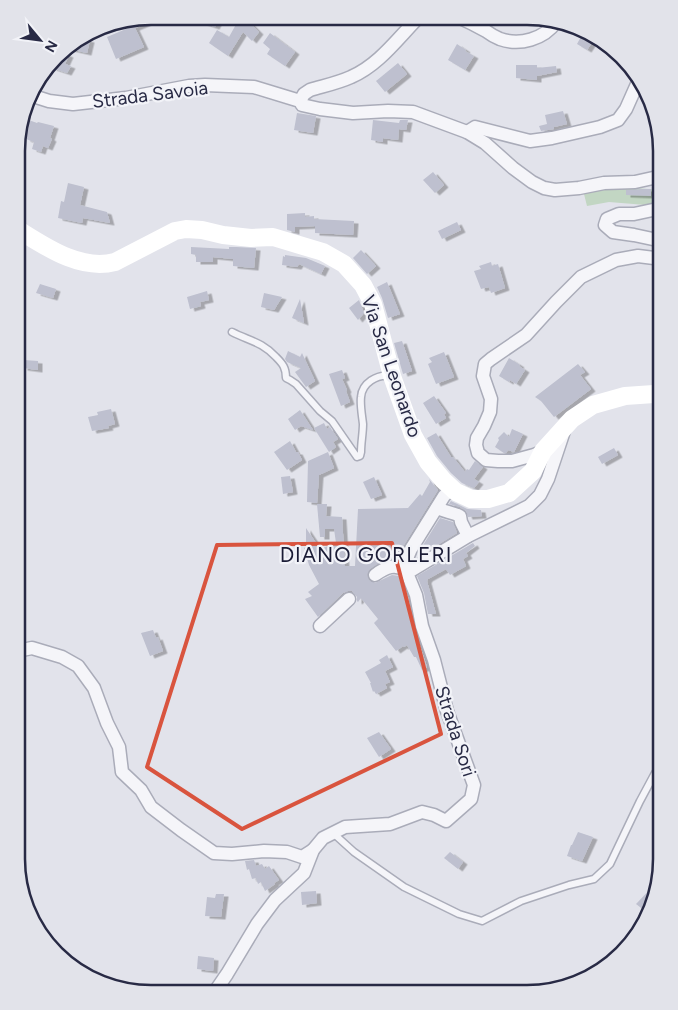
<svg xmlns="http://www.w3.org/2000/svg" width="678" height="1010" font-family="Figtree,sans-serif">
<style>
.green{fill:#c2d6c3}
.building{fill:#bec0cf;filter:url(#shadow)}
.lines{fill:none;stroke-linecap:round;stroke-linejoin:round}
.lane-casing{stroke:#aaacb9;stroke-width:9}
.street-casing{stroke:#aaacb9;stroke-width:15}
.lane{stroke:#f5f5f9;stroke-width:6}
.street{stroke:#f5f5f9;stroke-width:12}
.secondary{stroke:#fff;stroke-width:18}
.marked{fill:none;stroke:#d9543e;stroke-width:4;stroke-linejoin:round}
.labels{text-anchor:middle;stroke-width:4.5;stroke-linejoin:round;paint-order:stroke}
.street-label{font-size:19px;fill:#282a45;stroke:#f2f3f8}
.quarter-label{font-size:21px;letter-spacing:1px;fill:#1b1c36;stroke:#f2f3f8}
.rim{fill:none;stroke:#282a45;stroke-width:2.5}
</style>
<defs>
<filter id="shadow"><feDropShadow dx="4.5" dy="2.5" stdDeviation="0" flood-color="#0004"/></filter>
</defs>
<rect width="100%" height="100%" fill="#e2e3eb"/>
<!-- green -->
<polygon class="green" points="609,186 661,190 658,206 609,202 587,206 584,194"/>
<!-- building -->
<g class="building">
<polygon points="151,16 157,16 157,19 135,28 144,47 116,59 107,37 126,29 132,19"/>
<polygon points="188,16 221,16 215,27 188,18"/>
<polygon points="239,19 247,20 259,32 252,41 243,32 228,56 209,43 217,30 229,37"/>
<polygon points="270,33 295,52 285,66 267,54 270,49 263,43"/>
<polygon points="583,33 595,38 587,50 577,44"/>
<polygon points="81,38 90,40 87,53 65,48"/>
<polygon points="457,44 466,50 465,51 474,56 465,70 448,60"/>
<polygon points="60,52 69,55 65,64 71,66 67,73 52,68 56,57"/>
<polygon points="398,63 407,74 385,92 376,81"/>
<polygon points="516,65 537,65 537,68 556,66 557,72 537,76 537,80 516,78"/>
<polygon points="563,111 567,124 554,127 554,129 541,131 539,126 547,124 545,115"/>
<polygon points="297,113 316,116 313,133 294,130"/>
<polygon points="23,118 37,123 38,122 54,126 50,138 52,139 48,148 43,146 41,152 32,149 34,142 26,139 26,137 17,134"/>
<polygon points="373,120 399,123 400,120 408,120 406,130 399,129 398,140 383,138 383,142 371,140"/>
<polygon points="433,172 444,185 435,193 423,180"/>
<polygon points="68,183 84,187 80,205 107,212 110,223 83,218 82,223 58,218 61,201 64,202"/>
<polygon points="643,189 651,189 651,196 626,195 626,190"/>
<polygon points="305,213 305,217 314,216 314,219 354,221 353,235 315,233 315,226 295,227 295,232 287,230 287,214"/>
<polygon points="457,222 461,230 442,239 438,231"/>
<polygon points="191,247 229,249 229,247 236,247 256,248 254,268 233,266 233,259 213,257 213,262 196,262 196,255 191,254"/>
<polygon points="361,250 376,266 367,274 353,258"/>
<polygon points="285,255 306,258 325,266 321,274 299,264 297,267 282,265 283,256 285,257"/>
<polygon points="491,262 492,266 498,264 505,288 491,293 489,287 481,289 474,271 481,269 479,266"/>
<polygon points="387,282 400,314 388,318 382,298 377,287"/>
<polygon points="40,284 56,289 53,298 36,293"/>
<polygon points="207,291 209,300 200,302 201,306 190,309 187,297"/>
<polygon points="264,293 282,297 274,310 261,307"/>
<polygon points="300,299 304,323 292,318"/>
<polygon points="359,300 364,313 358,320 349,308"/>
<polygon points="402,341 412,371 403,374 394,343"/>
<polygon points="288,351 300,357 302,353 315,381 306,387 295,372 301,368 287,362 285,359"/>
<polygon points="444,352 454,377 436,384 428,364 432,362 429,358"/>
<polygon points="509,358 520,365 519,366 525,370 516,384 510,380 509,382 499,376"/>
<polygon points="24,360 38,361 38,370 23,368"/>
<polygon points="578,364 585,372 580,375 591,389 554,417 541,401 535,397"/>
<polygon points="342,370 345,378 342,379 347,390 346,391 350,402 341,406 329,374"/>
<polygon points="434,396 446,413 444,414 446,418 436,424 423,403"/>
<polygon points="111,409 115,424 108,426 109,428 92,431 88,417 98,415 97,412"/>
<polygon points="300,410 313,430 301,426 295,430 288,419"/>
<polygon points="324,423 327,429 330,427 338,439 333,442 336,447 329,452 314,428"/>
<polygon points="512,429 523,434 514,452 508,450 506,453 504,453 495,447 499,440 498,438 504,432 509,437"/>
<polygon points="436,433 451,457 453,457 465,472 467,469 469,470 475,461 483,467 474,479 479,482 474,488 462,483 451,473 437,456 427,438"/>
<polygon points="290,441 296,452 298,452 302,460 287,470 274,452"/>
<polygon points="614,448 618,455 602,464 598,457"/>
<polygon points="328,452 334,468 319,475 317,503 307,502 308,461"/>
<polygon points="290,476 293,492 283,494 281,477"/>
<polygon points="374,477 382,495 371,499 363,482"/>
<polygon points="429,479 438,490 404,545 400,557 398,559 389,559 379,563 370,569 367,575 369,580 375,583 392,575 399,576 408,597 414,628 427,667 422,670 416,657 414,657 407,645 404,647 403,646 396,651 374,623 378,619 361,598 358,602 357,601 357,597 352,591 348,591 343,593 318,617 305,599 312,596 308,592 319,584 309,565 304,548 306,547 306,528 320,549 336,543 334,529 325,529 325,537 320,537 317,504 327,504 326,516 342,517 345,566 355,566 358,509 408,508 420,494 422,496 430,482"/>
<polygon points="451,501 467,509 481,510 482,516 468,517 466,511 460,507 449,504"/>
<polygon points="440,518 453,522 457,533 423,554 420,550"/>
<polygon points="473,543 475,546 466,553 468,556 463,559 466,566 450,575 446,569 428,579 427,581 436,614 428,614 424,593 417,576"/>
<polygon points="153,630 156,638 158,637 163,651 150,656 141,633"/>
<polygon points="387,655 393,667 385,671 390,682 385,684 387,688 376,694 374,691 373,692 370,683 371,683 365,672 381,663 379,660"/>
<polygon points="379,732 391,749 379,757 367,738"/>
<polygon points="578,832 593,837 582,861 567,856 571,845 572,845"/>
<polygon points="450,852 463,862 458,869 444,858"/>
<polygon points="254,860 256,866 262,864 265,869 269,866 279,880 274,883 275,884 265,891 261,882 258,884 256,878 252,879 249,869 247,870 245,861"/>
<polygon points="657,882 649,906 645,911 636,904"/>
<polygon points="316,891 317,903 302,905 301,892"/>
<polygon points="216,894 224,894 221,917 205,916 207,897 215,898"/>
<polygon points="198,956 214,958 213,971 197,969"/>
</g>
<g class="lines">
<defs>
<g id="lane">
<path d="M 232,332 C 250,341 262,342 276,357 C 283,364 286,368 286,378 L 290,380 L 296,384 L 320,411 L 332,421 L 357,457 L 360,456 L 361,452 C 361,443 363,433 363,424 C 362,415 360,405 361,397 C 362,383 377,374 390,376"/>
<polyline points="333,833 354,852 404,887 459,914 482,921 521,901 569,885 594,879 610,864 640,801 655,773 661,769"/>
</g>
<g id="street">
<path d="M 458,17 C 467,21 477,26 486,31 C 490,34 495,37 500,39 C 520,46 544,39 556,22"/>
<polyline points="30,95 49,101 73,104 126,98 189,86 205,85 254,87 300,101 302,105 320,109 353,113 388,111 413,112 467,132 485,143 513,168 532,182 544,188 555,190 579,188 604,183 635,182 662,176"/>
<path d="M 300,101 L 304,94 L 310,90 C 323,86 338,83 351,77 C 379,65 398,38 419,17"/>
<polyline points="467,132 475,127 530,141 552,138 600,127 618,120 626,109 638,82"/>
<polyline points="662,241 634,235 613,232 605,225 607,219 619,214 634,214 662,208"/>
<polyline points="543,451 534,455 512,461 498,461 486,460 478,453 476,445 477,438 484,426 490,412 491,399 483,376 485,364 491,359 526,335 556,302 581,277 616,260 638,256 654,258 662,257"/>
<path d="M 437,508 C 445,512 452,512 460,516 L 461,522 L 468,536"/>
<path d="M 375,575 C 386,567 395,563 407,571 L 408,556 L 411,549 L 444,496 L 449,491 L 456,492"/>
<polyline points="320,626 349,599"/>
<polyline points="17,651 32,648 62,657 78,666 94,688 107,723 119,747 122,772 141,790 151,807 181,830 214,853 232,854 264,851 287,852 302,857 313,850"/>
<polyline points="214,993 227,974 257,924 275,900 304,873 313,850 323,838 345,827 390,824 422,812 434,815 446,821 471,799 474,785 447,711 434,660 422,626 416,595 407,573 468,536 529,506 540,495 548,479 564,431"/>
</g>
</defs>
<!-- lane casing -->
<use href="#lane" class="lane-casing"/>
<!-- street casing -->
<use href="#street" class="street-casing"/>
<!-- lane -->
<use href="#lane" class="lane"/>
<!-- street -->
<use href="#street" class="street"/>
<!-- secondary -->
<path class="secondary" d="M 17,229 C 46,247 80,271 115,262 L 175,231 L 186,229 L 202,230 L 223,235 L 251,238 L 273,237 L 323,252 L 344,264 L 363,285 L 373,304 L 392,376 L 413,435 L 428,462 L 443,480 L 456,492 L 471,499 L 488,499 L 509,493 L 533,471 L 543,451 L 572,419 L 593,405 L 625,396 L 654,394 L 662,398"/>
</g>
<!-- marked area -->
<path class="marked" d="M 392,543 L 441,734 L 242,829 L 147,767 L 217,545 Z"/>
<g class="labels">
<!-- street labels -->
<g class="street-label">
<text transform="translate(150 94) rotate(-7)" y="7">Strada Savoia</text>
<text transform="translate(392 366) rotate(71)" y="7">Via San Leonardo</text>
<text transform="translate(456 731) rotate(72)" y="7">Strada Sori</text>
</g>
<!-- quarter labels -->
<g class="quarter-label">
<text x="366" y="562">DIANO GORLERI</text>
</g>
</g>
<!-- crop -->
<path d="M0 0H678V1010H0ZM151 25H527A126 126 0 0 1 653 151V859A126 126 0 0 1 527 985H151A126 126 0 0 1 25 859V151A126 126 0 0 1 151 25Z" fill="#e2e3ea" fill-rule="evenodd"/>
<path class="rim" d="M151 25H527A126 126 0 0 1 653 151V859A126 126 0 0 1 527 985H151A126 126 0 0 1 25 859V151A126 126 0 0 1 151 25Z"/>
<!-- north arrow -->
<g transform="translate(40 40) rotate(119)" stroke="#f2f3f8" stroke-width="4" paint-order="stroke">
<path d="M0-4L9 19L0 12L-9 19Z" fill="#282a45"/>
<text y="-8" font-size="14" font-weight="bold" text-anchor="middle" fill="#282a45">N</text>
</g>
</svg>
